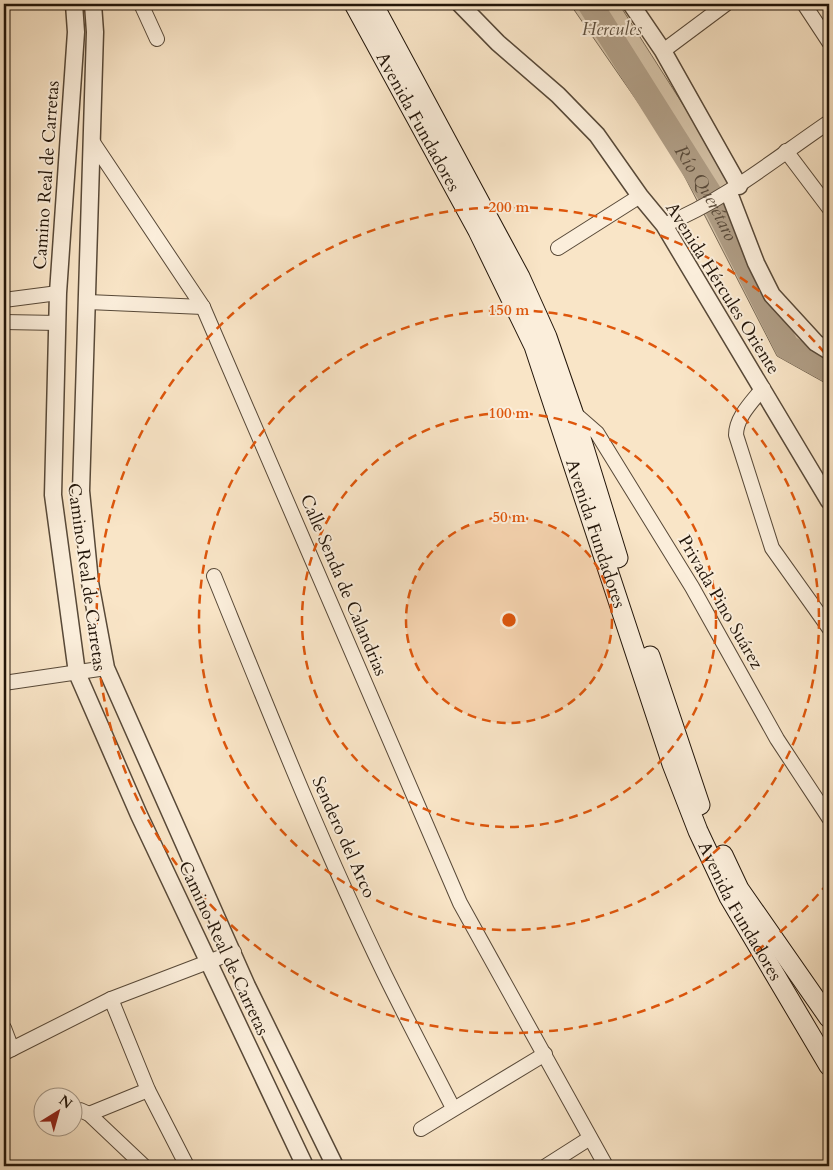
<svg xmlns="http://www.w3.org/2000/svg" width="833" height="1170" font-family="Cardo,serif">
<style>
.green{fill:#d4c2a7;stroke:#7b6c58}
.lines{fill:none;stroke-linecap:round;stroke-linejoin:round}
.river{stroke:#b09e86;stroke-width:25}
.minor-casing{stroke:#584938;stroke-width:16}
.tertiary-casing{stroke:#584938;stroke-width:19}
.secondary-casing{stroke:#221509;stroke-width:21}
.minor{stroke:#fbeedb;stroke-width:14}
.tertiary{stroke:#fbeedb;stroke-width:16}
.secondary{stroke:#fbeedb;stroke-width:19}
.ring{fill:none;stroke:#de560c;stroke-width:2.5;stroke-dasharray:9 6}
.labels{text-anchor:middle;stroke-width:4;stroke-linejoin:round;paint-order:stroke}
.park-label{font-size:18px;font-style:italic;fill:#605240;stroke:#fbeedb}
.street-label{font-size:18px;fill:#221509;stroke:#fbeedb}
.water-label{font-size:19px;font-style:italic;fill:#5b4c3b;stroke:#fbeedb}
.centre{fill:#de560c;stroke:#fbeedb;stroke-width:2.5}
.ring-label{font-size:15px;text-anchor:middle;font-weight:bold;fill:#de560c;stroke:#fbeedb;stroke-width:4;stroke-linejoin:round;paint-order:stroke}
</style>
<rect width="100%" height="100%" fill="#f9e5c7"/>
<filter id="stains"><feTurbulence type="fractalNoise" baseFrequency=".004" numOctaves="4"/><feColorMatrix values="0 0 0 0 .2 0 0 0 0 .09 0 0 0 0 .02 0 0 0 .5 -.17"/></filter>
<radialGradient id="worn" r=".72"><stop offset=".6" stop-color="#630" stop-opacity="0"/><stop offset="1" stop-color="#630" stop-opacity=".3"/></radialGradient>
<!-- green -->
<polygon class="green" points="570,4 619,4 731,180 783,314 829,348 829,385 777,356 671,150"/>
<g class="lines">
<!-- river -->
<path class="river" id="s1" d="M 590,4 L 711,196 L 787,347 L 829,370"/>
<defs>
<g id="minor">
<polyline points="141,4 157,39"/>
<polyline points="804,4 829,42"/>
<polyline points="663,51 726,4"/>
<polyline points="92,141 203,307 460,903 606,1166"/>
<polyline points="786,151 829,208"/>
<path d="M 664,225 C 727,199 773,160 829,122"/>
<polyline points="558,248 640,196"/>
<polyline points="4,300 58,293"/>
<polyline points="88,302 203,307"/>
<polyline points="4,322 58,323"/>
<path d="M 763,388 C 752,402 736,417 736,435 L 772,548 L 829,628"/>
<polyline points="573,412 597,433 692,587 777,739 829,818"/>
<path d="M 214,576 C 268,709 321,843 384,973 C 406,1018 430,1063 453,1108"/>
<polyline points="4,683 106,668"/>
<polyline points="111,999 148,1090 187,1166"/>
<polyline points="4,1028 12,1049"/>
<polyline points="4,1053 111,999 234,952"/>
<polyline points="72,1111 80,1110 89,1114 144,1166"/>
<polyline points="89,1114 148,1090"/>
<polyline points="421,1129 545,1054"/>
<polyline points="546,1166 590,1138"/>
</g>
<g id="tertiary">
<polyline points="74,4 76,32 58,293 53,495 77,673 139,815 305,1166"/>
<polyline points="93,4 95,32 81,491 90,582 106,668 247,986 335,1166"/>
<polyline points="460,4 498,43 558,95 597,135 640,196 664,225 829,501"/>
<polyline points="631,4 663,51 739,186"/>
<polyline points="729,193 756,263 772,295 816,343 829,351"/>
</g>
<g id="secondary">
<path id="s2" d="M 354,4 L 478,231 L 534,346 L 672,764 L 698,831 L 729,897 L 829,1066"/>
<polyline points="373,4 520,277 547,337 573,412 618,558"/>
<polyline points="650,656 700,805"/>
<polyline points="723,855 739,889 829,1018"/>
</g>
</defs>
<!-- minor casing -->
<use href="#minor" class="minor-casing"/>
<!-- tertiary casing -->
<use href="#tertiary" class="tertiary-casing"/>
<!-- secondary casing -->
<use href="#secondary" class="secondary-casing"/>
<!-- minor -->
<use href="#minor" class="minor"/>
<!-- tertiary -->
<use href="#tertiary" class="tertiary"/>
<!-- secondary -->
<use href="#secondary" class="secondary"/>
</g>
<!-- distance rings -->
<circle cx="509" cy="620" r="103" fill="#de560c" fill-opacity=".12"/>
<g class="ring">
<circle cx="509" cy="620" r="103"/>
<circle cx="509" cy="620" r="207"/>
<circle cx="509" cy="620" r="310"/>
<path d="M828 883A413 413 0 1 1 828 357"/>
</g>
<g class="labels">
<!-- park labels -->
<g class="park-label">
<text x="612" y="35">Hercules</text>
</g>
<!-- street labels -->
<g class="street-label">
<text dy="6" stroke="none"><textPath href="#s2" startOffset="134">Avenida Fundadores</textPath></text>
<text transform="translate(46 175) rotate(-86)" y="6">Camino Real de Carretas</text>
<text transform="translate(723 288) rotate(58)" y="6">Avenida Hércules Oriente</text>
<text dy="6" stroke="none"><textPath href="#s2" startOffset="584">Avenida Fundadores</textPath></text>
<text transform="translate(87 577) rotate(82)" y="6">Camino Real de Carretas</text>
<text transform="translate(344 585) rotate(67)" y="6">Calle Senda de Calandrias</text>
<text transform="translate(721 602) rotate(60)" y="6">Privada Pino Suárez</text>
<text transform="translate(344 837) rotate(66)" y="6">Sendero del Arco</text>
<text dy="6" stroke="none"><textPath href="#s2" startOffset="989">Avenida Fundadores</textPath></text>
<text transform="translate(224 948) rotate(65)" y="6">Camino Real de Carretas</text>
</g>
<!-- water labels -->
<g class="water-label">
<text dy="7" stroke="none"><textPath href="#s1" startOffset="222">Río Querétaro</textPath></text>
</g>
</g>
<circle cx="509" cy="620" r="8" class="centre"/>
<g class="ring-label">
<text x="509" y="212">200 m</text>
<text x="509" y="315">150 m</text>
<text x="509" y="418">100 m</text>
<text x="509" y="522">50 m</text>
</g>
<!-- margin -->
<rect width="833" height="1170" fill="none" stroke="#f9e5c7" stroke-width="20"/>
<rect x="5" y="5" width="823" height="1160" fill="none" stroke="#221509" stroke-width="2.5"/>
<rect x="10" y="10" width="813" height="1150" fill="none" stroke="#221509"/>
<!-- north arrow -->
<g transform="translate(58 1112) rotate(37)"><circle r="24" fill="#fbeedb" stroke="#a49787"/>
<path d="M0-4L9 19L0 12L-9 19Z" fill="#8f2418"/>
<text y="-8" font-size="14" font-weight="bold" text-anchor="middle" fill="#221509">N</text>
</g>
<rect width="100%" height="100%" filter="url(#stains)"/>
<rect width="100%" height="100%" fill="url(#worn)"/>
</svg>
